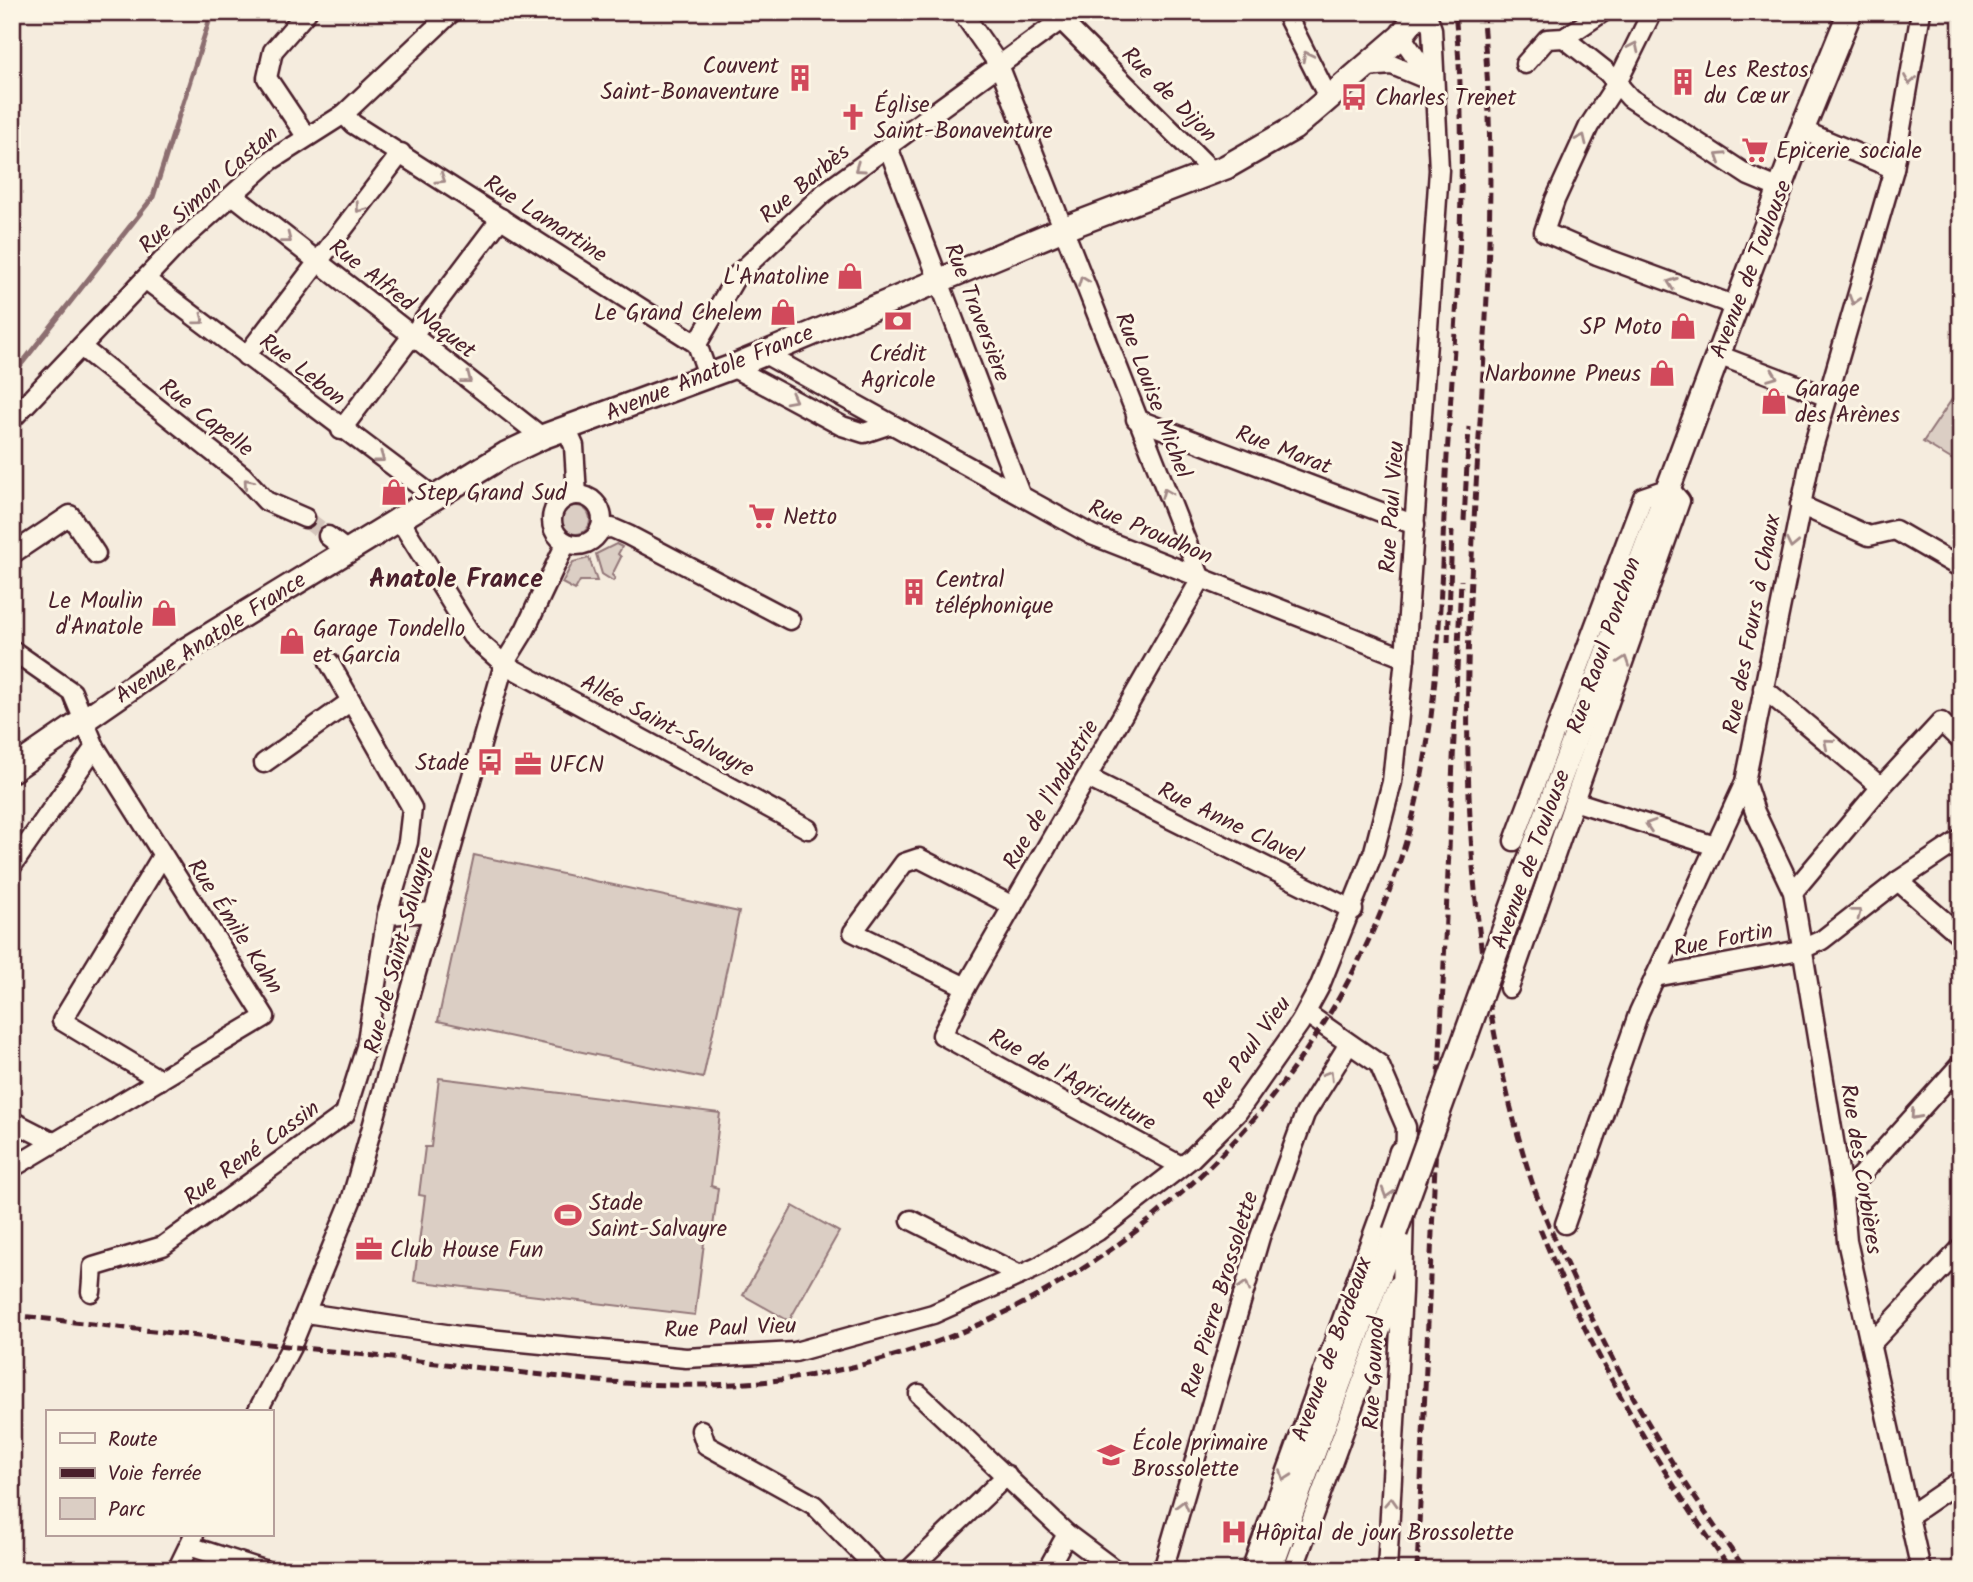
<svg xmlns="http://www.w3.org/2000/svg" width="1973" height="1582" font-family="Kalam,sans-serif">
<style>
.green{fill:#dbcec4;stroke:#927678;stroke-width:2}
.lines{fill:none;stroke-linecap:round;stroke-linejoin:round}
.stream{stroke:#8c6e70;stroke-width:5}
.minor-tunnel{stroke:#d3c3ba;stroke-width:18;stroke-dasharray:18 9;stroke-linecap:butt}
.minor-casing{stroke:#4a1f2b;stroke-width:23}
.major-casing{stroke:#4a1f2b;stroke-width:28}
.minor{stroke:#fcf5e5;stroke-width:18}
.major{stroke:#fcf5e5;stroke-width:23}
.rail{stroke:#4a1f2b;stroke-width:5;stroke-dasharray:10 5;stroke-linecap:butt}
.major-bridge-casing{stroke:#4a1f2b;stroke-width:28;stroke-linecap:butt}
.major-bridge{stroke:#fcf5e5;stroke-width:23}
.oneway{stroke:#a38a88}
.labels{text-anchor:middle;stroke-width:6;stroke-linejoin:round;paint-order:stroke}
.poi-label{font-size:23px;fill:#4a1f2b;stroke:#fcf5e5;text-anchor:start}
.street-label{font-size:23px;fill:#4a1f2b;stroke:#fcf5e5}
.quarter-label{font-size:26px;font-weight:bold;fill:#4a1f2b;stroke:#fcf5e5}
</style>
<rect width="100%" height="100%" fill="#f5ecde"/>
<filter id="ink" filterUnits="userSpaceOnUse"><feTurbulence type="fractalNoise" baseFrequency=".0143" numOctaves="2"/><feDisplacementMap in="SourceGraphic" scale="14" xChannelSelector="R" yChannelSelector="G"/><feConvolveMatrix kernelMatrix="1 2 1 2 8 2 1 2 1" color-interpolation-filters="sRGB"/></filter>
<g filter="url(#ink)">
<!-- green -->
<g class="green">
<polygon points="1961,386 1961,465 1923,442"/>
<circle cx="576" cy="520" r="14"/>
<polygon points="616,544 622,547 618,554 621,557 612,575 615,578 613,581 602,574 596,554"/>
<polygon points="589,558 597,581 580,581 575,590 562,583 573,562"/>
<polygon points="474,855 739,912 703,1078 438,1021"/>
<polygon points="439,1078 720,1113 711,1186 718,1188 712,1235 705,1235 695,1315 414,1281 425,1196 419,1195 425,1147 431,1147"/>
<polygon points="793,1206 839,1232 789,1321 743,1295"/>
</g>
<g class="lines">
<!-- stream -->
<polyline class="stream" points="12,376 153,197 212,12"/>
<!-- minor-tunnel -->
<polyline class="minor-tunnel" points="305,518 328,536"/>
<defs>
<g id="minor">
<polyline points="962,12 999,65 1201,579 966,987 942,1035 1181,1166"/>
<polyline points="1285,12 1329,99"/>
<polyline points="1652,12 1617,83 1589,126 1555,200 1544,232 1597,255 1736,306"/>
<polyline points="1061,20 1214,173"/>
<polyline points="1401,36 1433,82"/>
<polyline points="1564,38 1607,72 1630,98 1749,176 1780,189"/>
<polyline points="1525,64 1547,39 1564,38 1603,12"/>
<polyline points="1365,67 1392,65 1433,82"/>
<polyline points="344,114 353,124 697,344 708,375"/>
<polyline points="1802,130 1894,169"/>
<polyline points="306,136 267,78 273,51 307,12"/>
<polyline points="888,147 1020,494"/>
<polyline points="234,196 542,437"/>
<polyline points="145,279 433,496"/>
<polyline points="697,344 737,275 824,193 1072,12"/>
<polyline points="81,347 243,476 266,501 305,518"/>
<polyline points="763,353 1092,535 1405,658"/>
<polyline points="1718,355 1828,397"/>
<polyline points="246,356 401,153"/>
<polyline points="732,367 842,426 864,433 888,425"/>
<polyline points="12,419 179,243 270,161 344,114 452,12"/>
<polyline points="1136,419 1415,525"/>
<polyline points="566,428 574,446 577,495"/>
<polyline points="341,430 501,218"/>
<circle cx="577" cy="520" r="25"/>
<polyline points="1800,505 1869,536 1895,530 1961,568"/>
<polyline points="600,529 612,528 628,535 790,620"/>
<polyline points="328,536 346,550"/>
<polyline points="566,543 525,630 504,664 808,829"/>
<polyline points="12,554 70,515 96,554"/>
<polyline points="12,650 72,692 95,747 265,1017 12,1168"/>
<polyline points="329,662 412,808 408,842 387,915"/>
<polyline points="1763,688 1881,787"/>
<polyline points="264,763 351,701"/>
<polyline points="1088,778 1353,910"/>
<polyline points="1745,782 1755,812 1793,892 1843,1195 1847,1241 1921,1570"/>
<polyline points="1514,841 1643,497 1669,488 1680,501 1574,801 1715,846"/>
<polyline points="12,866 95,747"/>
<polyline points="1898,881 1961,936"/>
<polyline points="1793,892 1881,787 1941,722 1961,741"/>
<polyline points="1655,977 1800,950 1822,940 1898,881 1961,839"/>
<polyline points="966,987 853,932 904,863 919,858 1013,906"/>
<polyline points="1509,988 1574,801"/>
<polyline points="1306,1013 1379,1064 1406,1127 1402,1292 1387,1570"/>
<polyline points="160,1080 62,1021 162,856"/>
<polyline points="12,1121 53,1142"/>
<polyline points="1843,1195 1961,1064"/>
<polyline points="911,1220 1020,1275"/>
<polyline points="1565,1224 1639,1012 1745,782 1812,451 1894,169 1921,12"/>
<polyline points="91,1292 93,1267 163,1246 345,1114 366,1047 387,915 434,912"/>
<polyline points="306,1313 459,1336 686,1358 795,1352 933,1314 1038,1267 1098,1231 1191,1159 1237,1113 1300,1023 1319,988 1374,851 1392,782 1405,658 1439,170 1432,29 1426,12"/>
<polyline points="1871,1344 1961,1248"/>
<polyline points="919,1394 1067,1534 1115,1570"/>
<polyline points="257,1412 291,1347 351,1201 504,664 472,636 398,517"/>
<polyline points="701,1430 706,1445 814,1505 878,1570"/>
<polyline points="1910,1515 1961,1480"/>
<polyline points="189,1546 264,1570"/>
<polyline points="177,1570 194,1535"/>
<polyline points="909,1570 1007,1475"/>
<polyline points="1047,1570 1067,1534"/>
<polyline points="1163,1570 1260,1237 1305,1114 1349,1044"/>
<polyline points="1251,1570 1380,1215 1399,1151"/>
<polyline points="1293,1570 1397,1286"/>
</g>
<g id="major">
<polyline points="12,770 184,651 506,454 542,437 732,367 1063,229 1226,167 1294,128 1401,36 1419,12"/>
<polyline points="1525,872 1802,130 1850,12"/>
<polyline points="1270,1570 1395,1232"/>
</g>
</defs>
<!-- minor casing -->
<use href="#minor" class="minor-casing"/>
<!-- major casing -->
<use href="#major" class="major-casing"/>
<!-- minor -->
<use href="#minor" class="minor"/>
<!-- major -->
<use href="#major" class="major"/>
<!-- rail -->
<g class="rail">
<path d="M 1482,12 C 1501,193 1481,376 1472,558 C 1461,766 1467,978 1531,1179 C 1542,1212 1557,1244 1572,1276 C 1620,1382 1677,1477 1746,1570"/>
<polyline points="1464,521 1469,427"/>
<polyline points="1448,643 1452,531"/>
<path d="M 1540,1229 C 1590,1351 1654,1462 1731,1570"/>
<path d="M 12,1315 L 587,1380 C 670,1388 752,1388 834,1371 C 1104,1316 1330,1101 1407,838 C 1444,710 1439,573 1448,441 C 1457,299 1469,155 1455,12"/>
<polyline points="1417,1570 1461,580"/>
</g>
<defs>
<polyline id="major-bridge" points="1395,1232 1525,872"/>
</defs>
<!-- major-bridge casing -->
<use href="#major-bridge" class="major-bridge-casing"/>
<!-- major-bridge -->
<use href="#major-bridge" class="major-bridge"/>
</g>
<!-- one-way arrows -->
<defs><path id="oneway-chevron" d="M-2-3.5L2.5 0L-2 3.5" fill="none" stroke-width="1.6" stroke-linecap="round" stroke-linejoin="round" transform="scale(1.75)"/></defs>
<g class="oneway">
<use href="#oneway-chevron" transform="translate(1634 47) rotate(-64)"/>
<use href="#oneway-chevron" transform="translate(1307 56) rotate(-117)"/>
<use href="#oneway-chevron" transform="translate(1910 80) rotate(99)"/>
<use href="#oneway-chevron" transform="translate(1582 139) rotate(-65)"/>
<use href="#oneway-chevron" transform="translate(1720 157) rotate(-147)"/>
<use href="#oneway-chevron" transform="translate(859 168) rotate(145)"/>
<use href="#oneway-chevron" transform="translate(441 179) rotate(33)"/>
<use href="#oneway-chevron" transform="translate(360 208) rotate(127)"/>
<use href="#oneway-chevron" transform="translate(287 239) rotate(38)"/>
<use href="#oneway-chevron" transform="translate(1083 281) rotate(-111)"/>
<use href="#oneway-chevron" transform="translate(1672 283) rotate(-160)"/>
<use href="#oneway-chevron" transform="translate(1854 300) rotate(107)"/>
<use href="#oneway-chevron" transform="translate(200 320) rotate(37)"/>
<use href="#oneway-chevron" transform="translate(1773 376) rotate(21)"/>
<use href="#oneway-chevron" transform="translate(467 379) rotate(38)"/>
<use href="#oneway-chevron" transform="translate(792 399) rotate(28)"/>
<use href="#oneway-chevron" transform="translate(380 458) rotate(36)"/>
<use href="#oneway-chevron" transform="translate(248 483) rotate(-131)"/>
<use href="#oneway-chevron" transform="translate(1166 493) rotate(-112)"/>
<use href="#oneway-chevron" transform="translate(1792 544) rotate(102)"/>
<use href="#oneway-chevron" transform="translate(1624 661) rotate(-71)"/>
<use href="#oneway-chevron" transform="translate(1828 743) rotate(-140)"/>
<use href="#oneway-chevron" transform="translate(1650 825) rotate(-162)"/>
<use href="#oneway-chevron" transform="translate(1857 913) rotate(-38)"/>
<use href="#oneway-chevron" transform="translate(1329 1075) rotate(-58)"/>
<use href="#oneway-chevron" transform="translate(1915 1115) rotate(132)"/>
<use href="#oneway-chevron" transform="translate(1387 1193) rotate(107)"/>
<use href="#oneway-chevron" transform="translate(1245 1286) rotate(-73)"/>
<use href="#oneway-chevron" transform="translate(1285 1476) rotate(110)"/>
<use href="#oneway-chevron" transform="translate(1391 1502) rotate(-87)"/>
<use href="#oneway-chevron" transform="translate(1183 1505) rotate(-75)"/>
</g>
</g>
<!-- icons -->
<defs>
<symbol id="building-bare" viewBox="-9 -9 18 18"><path d="M-4-6H4V6H1V3H-1V6H-4ZM-2.5-4.3h1.7v1.8h-1.7ZM.8-4.3h1.7v1.8H.8ZM-2.5-1h1.7V.8h-1.7ZM.8-1h1.7V.8H.8Z" fill="#d1495b" stroke="#fcf5e5" stroke-width="2.5" paint-order="stroke"/></symbol>
<symbol id="bus-bare" viewBox="-9 -9 18 18"><path d="M-5-6H5V4H4V6H2V4H-2V6H-4V4H-5ZM-3.5-4V0h7V-4ZM-3.5 1.2v1.5H-2V1.2ZM2 1.2v1.5H3.5V1.2Z" fill="#d1495b" stroke="#fcf5e5" stroke-width="2.5" paint-order="stroke"/></symbol>
<symbol id="church-bare" viewBox="-9 -9 18 18"><path d="M-1.2-6h2.4v3.5h3.3v2.4h-3.3V6h-2.4V-.1h-3.3v-2.4h3.3Z" fill="#d1495b" stroke="#fcf5e5" stroke-width="2.5" paint-order="stroke"/></symbol>
<symbol id="supermarket-bare" viewBox="-9 -9 18 18"><path d="M-6-5.5h2.5l.6 2H6L4.5 2H-2.5L-4.4-4H-6ZM-1.5 3.2a1.3 1.3 0 1 0 .1 0ZM3 3.2a1.3 1.3 0 1 0 .1 0Z" fill="#d1495b" stroke="#fcf5e5" stroke-width="2.5" paint-order="stroke"/></symbol>
<symbol id="shop-bare" viewBox="-9 -9 18 18"><path d="M-5-2.5h2.3a2.7 3.5 0 0 1 5.4 0H5L5.5 6h-11ZM-1.5-2.5h3a1.5 2.3 0 0 0-3 0Z" fill="#d1495b" stroke="#fcf5e5" stroke-width="2.5" paint-order="stroke"/></symbol>
<symbol id="bank-bare" viewBox="-9 -9 18 18"><path d="M-6-4H6V4H-6ZM0-2.3a2.3 2.3 0 1 0 0 4.6a2.3 2.3 0 1 0 0-4.6Z" fill="#d1495b" stroke="#fcf5e5" stroke-width="2.5" paint-order="stroke"/></symbol>
<symbol id="office-bare" viewBox="-9 -9 18 18"><path d="M-6-3h4V-5.5h4V-3h4V5H-6ZM-1-4.5V-3h2v-1.5ZM-6 0V1H6V0Z" fill="#d1495b" stroke="#fcf5e5" stroke-width="2.5" paint-order="stroke"/></symbol>
<symbol id="stadium-bare" viewBox="-9 -9 18 18"><path d="M0-5a6.5 5 0 1 0 0 10a6.5 5 0 1 0 0-10ZM-3.5-1.8h7v3.6h-7Z" fill="#d1495b" stroke="#fcf5e5" stroke-width="2.5" paint-order="stroke"/></symbol>
<symbol id="school-bare" viewBox="-9 -9 18 18"><path d="M0-5L7-2L0 1L-7-2ZM-4 1L0 2.5L4 1V4Q0 6-4 4Z" fill="#d1495b" stroke="#fcf5e5" stroke-width="2.5" paint-order="stroke"/></symbol>
<symbol id="hospital-bare" viewBox="-9 -9 18 18"><path d="M-5-5h3v3.5h4V-5h3V5h-3V1.5h-4V5h-3Z" fill="#d1495b" stroke="#fcf5e5" stroke-width="2.5" paint-order="stroke"/></symbol>
</defs>
<g fill-rule="evenodd">
<use href="#building-bare" x="781" y="59" width="38" height="38"/>
<use href="#building-bare" x="1664" y="63" width="38" height="38"/>
<use href="#bus-bare" x="1335" y="78" width="38" height="38"/>
<use href="#church-bare" x="834" y="98" width="38" height="38"/>
<use href="#supermarket-bare" x="1736" y="131" width="38" height="38"/>
<use href="#shop-bare" x="831" y="257" width="38" height="38"/>
<use href="#shop-bare" x="764" y="293" width="38" height="38"/>
<use href="#bank-bare" x="879" y="302" width="38" height="38"/>
<use href="#shop-bare" x="1664" y="307" width="38" height="38"/>
<use href="#shop-bare" x="1643" y="354" width="38" height="38"/>
<use href="#shop-bare" x="1755" y="382" width="38" height="38"/>
<use href="#shop-bare" x="375" y="473" width="38" height="38"/>
<use href="#supermarket-bare" x="743" y="497" width="38" height="38"/>
<use href="#building-bare" x="895" y="573" width="38" height="38"/>
<use href="#shop-bare" x="145" y="594" width="38" height="38"/>
<use href="#shop-bare" x="273" y="622" width="38" height="38"/>
<use href="#bus-bare" x="471" y="743" width="38" height="38"/>
<use href="#office-bare" x="509" y="745" width="38" height="38"/>
<use href="#stadium-bare" x="549" y="1196" width="38" height="38"/>
<use href="#office-bare" x="350" y="1230" width="38" height="38"/>
<use href="#school-bare" x="1092" y="1436" width="38" height="38"/>
<use href="#hospital-bare" x="1215" y="1513" width="38" height="38"/>
</g>
<g class="labels">
<!-- poi labels -->
<g class="poi-label">
<text x="779" y="73" text-anchor="end">Couvent<tspan x="779" dy="26">Saint-Bonaventure</tspan></text>
<text x="1704" y="77">Les Restos<tspan x="1704" dy="26">du Cœur</tspan></text>
<text x="1375" y="105">Charles Trenet</text>
<text x="874" y="112">Église<tspan x="874" dy="26">Saint-Bonaventure</tspan></text>
<text x="1776" y="158">Epicerie sociale</text>
<text x="829" y="284" text-anchor="end">L'Anatoline</text>
<text x="762" y="320" text-anchor="end">Le Grand Chelem</text>
<text x="1662" y="334" text-anchor="end">SP Moto</text>
<text x="898" y="361" text-anchor="middle">Crédit<tspan x="898" dy="26">Agricole</tspan></text>
<text x="1641" y="381" text-anchor="end">Narbonne Pneus</text>
<text x="1795" y="396">Garage<tspan x="1795" dy="26">des Arènes</tspan></text>
<text x="415" y="500">Step Grand Sud</text>
<text x="783" y="524">Netto</text>
<text x="935" y="587">Central<tspan x="935" dy="26">téléphonique</tspan></text>
<text x="143" y="608" text-anchor="end">Le Moulin<tspan x="143" dy="26">d'Anatole</tspan></text>
<text x="313" y="636">Garage Tondello<tspan x="313" dy="26">et Garcia</tspan></text>
<text x="469" y="770" text-anchor="end">Stade</text>
<text x="549" y="772">UFCN</text>
<text x="589" y="1210">Stade<tspan x="589" dy="26">Saint-Salvayre</tspan></text>
<text x="390" y="1257">Club House Fun</text>
<text x="1132" y="1450">École primaire<tspan x="1132" dy="26">Brossolette</tspan></text>
<text x="1255" y="1540">Hôpital de jour Brossolette</text>
</g>
<!-- street labels -->
<g class="street-label">
<text transform="translate(1170 94) rotate(45)" y="8">Rue de Dijon</text>
<text transform="translate(804 183) rotate(-40)" y="8">Rue Barbès</text>
<text transform="translate(208 189) rotate(-42)" y="8">Rue Simon Castan</text>
<text transform="translate(546 218) rotate(33)" y="8">Rue Lamartine</text>
<text transform="translate(1750 269) rotate(-69)" y="8">Avenue de Toulouse</text>
<text transform="translate(403 298) rotate(38)" y="8">Rue Alfred Naquet</text>
<text transform="translate(978 312) rotate(69)" y="8">Rue Traversière</text>
<text transform="translate(303 369) rotate(38)" y="8">Rue Lebon</text>
<text transform="translate(709 372) rotate(-22)" y="8">Avenue Anatole France</text>
<text transform="translate(1154 395) rotate(69)" y="8">Rue Louise Michel</text>
<text transform="translate(207 417) rotate(38)" y="8">Rue Capelle</text>
<text transform="translate(1284 449) rotate(21)" y="8">Rue Marat</text>
<text transform="translate(1391 507) rotate(-86)" y="8">Rue Paul Vieu</text>
<text transform="translate(1151 531) rotate(23)" y="8">Rue Proudhon</text>
<text transform="translate(1751 624) rotate(-79)" y="8">Rue des Fours à Chaux</text>
<text transform="translate(210 637) rotate(-33)" y="8">Avenue Anatole France</text>
<text transform="translate(1603 645) rotate(-71)" y="8">Rue Raoul Ponchon</text>
<text transform="translate(668 725) rotate(28)" y="8">Allée Saint-Salvayre</text>
<text transform="translate(1050 794) rotate(-60)" y="8">Rue de l'Industrie</text>
<text transform="translate(1231 822) rotate(26)" y="8">Rue Anne Clavel</text>
<text transform="translate(1530 859) rotate(-70)" y="8">Avenue de Toulouse</text>
<text transform="translate(236 926) rotate(57)" y="8">Rue Émile Kahn</text>
<text transform="translate(1723 939) rotate(-11)" y="8">Rue Fortin</text>
<text transform="translate(398 950) rotate(-75)" y="8">Rue de Saint-Salvayre</text>
<text transform="translate(1246 1052) rotate(-54)" y="8">Rue Paul Vieu</text>
<text transform="translate(1073 1079) rotate(29)" y="8">Rue de l'Agriculture</text>
<text transform="translate(251 1152) rotate(-36)" y="8">Rue René Cassin</text>
<text transform="translate(1862 1169) rotate(81)" y="8">Rue des Corbières</text>
<text transform="translate(1219 1294) rotate(-73)" y="8">Rue Pierre Brossolette</text>
<text transform="translate(730 1327) rotate(-2)" y="8">Rue Paul Vieu</text>
<text transform="translate(1331 1349) rotate(-70)" y="8">Avenue de Bordeaux</text>
<text transform="translate(1373 1373) rotate(-87)" y="8">Rue Gounod</text>
</g>
<!-- quarter labels -->
<g class="quarter-label">
<text x="456" y="587">Anatole France</text>
</g>
</g>
<!-- margin -->
<rect width="1973" height="1582" fill="none" stroke="#fcf5e5" stroke-width="42"/>
<rect x="21" y="21" width="1931" height="1540" fill="none" stroke="#4a1f2b" stroke-width="2.5" filter="url(#ink)"/>
<!-- legend -->
<rect x="46" y="1410" width="228" height="126" fill="#fcf5e5" stroke="#b59f9b" stroke-width="2"/>
<rect x="60" y="1433" width="35" height="10" fill="#fcf5e5" stroke="#b59f9b" stroke-width="2"/>
<text x="108" y="1446" font-size="21" fill="#4a1f2b">Route</text>
<rect x="60" y="1468" width="35" height="10" fill="#4a1f2b" stroke="#b59f9b" stroke-width="2"/>
<text x="108" y="1480" font-size="21" fill="#4a1f2b">Voie ferrée</text>
<rect x="60" y="1498" width="35" height="21" fill="#dbcec4" stroke="#b59f9b" stroke-width="2"/>
<text x="108" y="1516" font-size="21" fill="#4a1f2b">Parc</text>
</svg>
